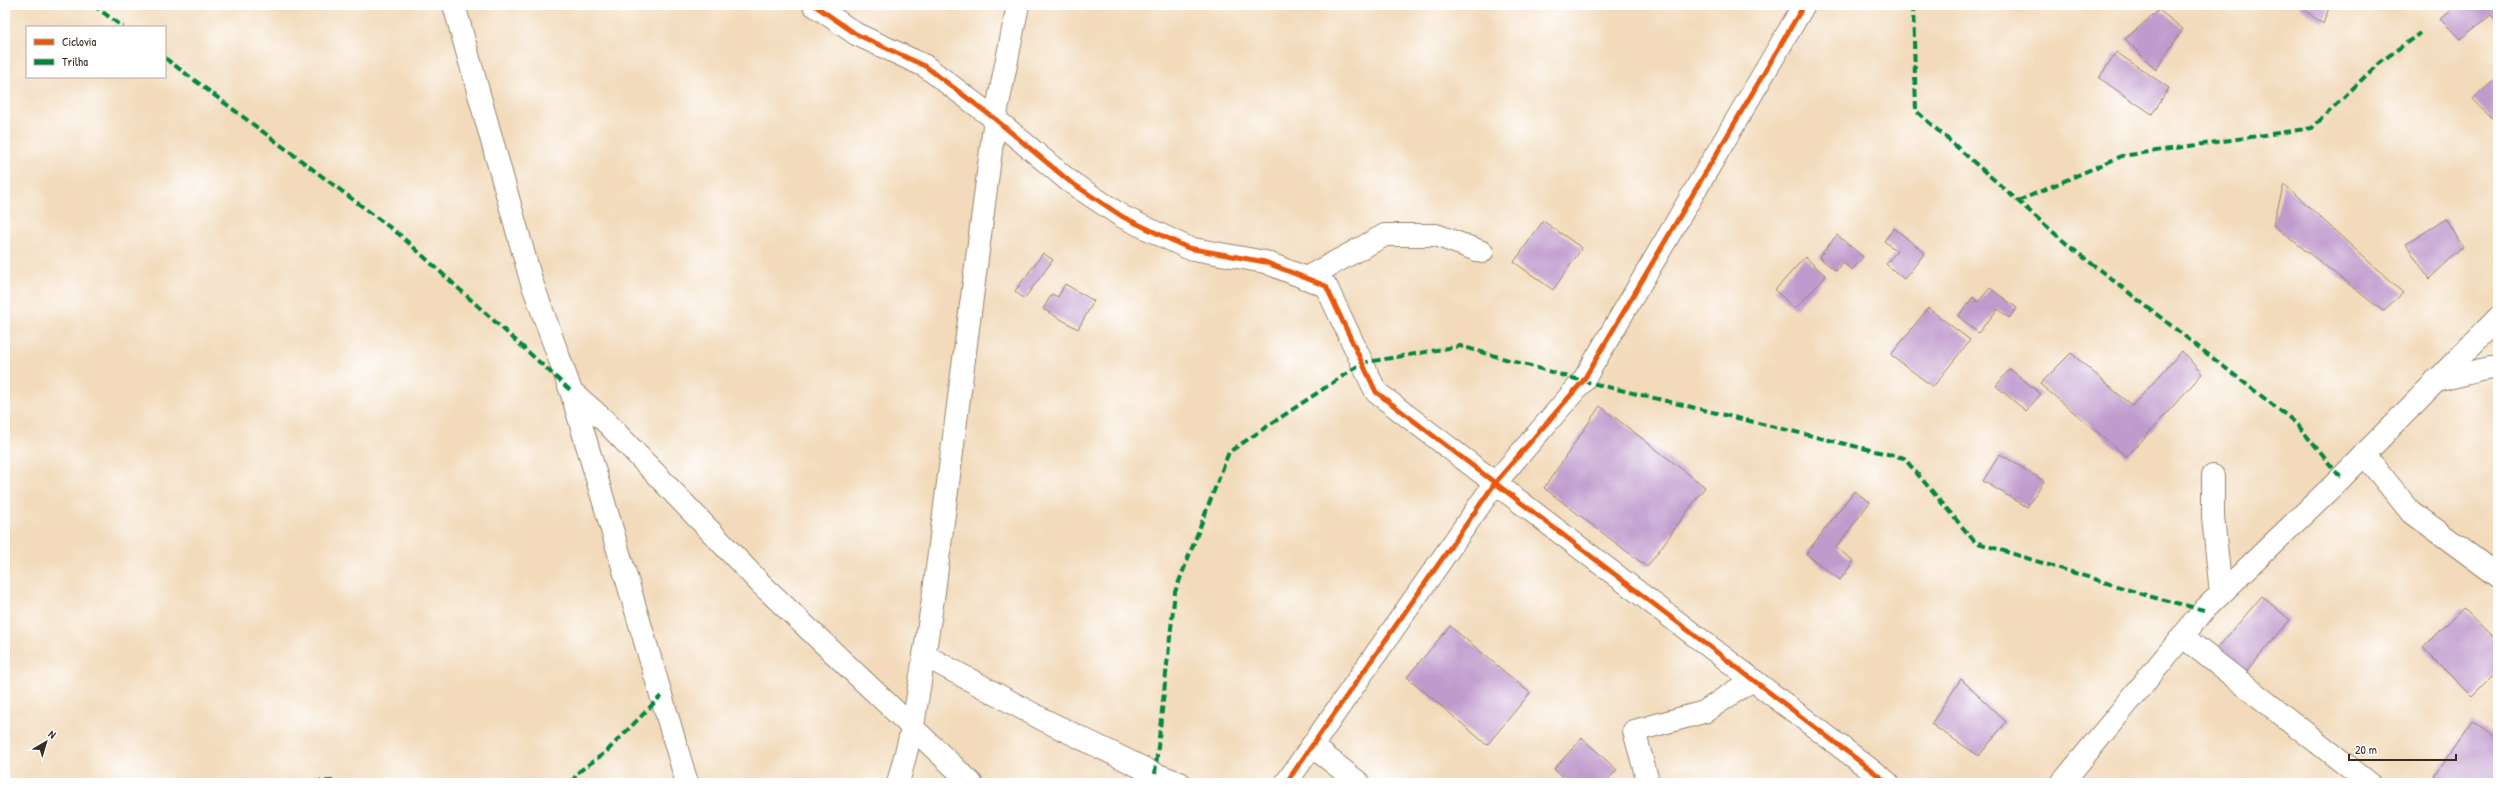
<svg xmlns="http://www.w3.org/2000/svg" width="2503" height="788" font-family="'Patrick Hand',sans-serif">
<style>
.building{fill:#bf9acc}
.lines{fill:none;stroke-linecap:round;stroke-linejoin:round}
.street-casing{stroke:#96826c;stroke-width:24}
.street{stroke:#fff;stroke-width:22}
.quiet{stroke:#00873e;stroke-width:4;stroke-dasharray:8 4;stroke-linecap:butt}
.cycleway-casing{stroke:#fff;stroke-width:8}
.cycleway{stroke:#e8590c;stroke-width:5}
</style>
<rect width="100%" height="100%" fill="#fff"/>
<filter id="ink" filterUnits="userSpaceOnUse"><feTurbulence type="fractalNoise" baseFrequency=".025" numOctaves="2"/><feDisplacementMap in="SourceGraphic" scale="8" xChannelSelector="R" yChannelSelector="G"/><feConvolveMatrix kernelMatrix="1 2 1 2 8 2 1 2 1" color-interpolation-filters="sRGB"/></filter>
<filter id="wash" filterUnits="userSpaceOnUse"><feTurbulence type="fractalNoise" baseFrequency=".012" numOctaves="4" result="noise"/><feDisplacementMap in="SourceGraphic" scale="16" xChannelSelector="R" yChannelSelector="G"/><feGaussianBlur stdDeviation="0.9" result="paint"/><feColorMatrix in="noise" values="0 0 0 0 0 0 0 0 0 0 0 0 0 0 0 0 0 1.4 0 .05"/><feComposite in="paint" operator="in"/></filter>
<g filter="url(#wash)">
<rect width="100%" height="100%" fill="#f2daba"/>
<g id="blocks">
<!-- building -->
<g class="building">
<polygon points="2298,5 2330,5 2323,24"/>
<polygon points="2457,5 2498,5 2498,22 2491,15 2460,39 2440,19"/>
<polygon points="2159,10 2183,29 2156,70 2125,39"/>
<polygon points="2116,52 2169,88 2152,114 2099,78"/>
<polygon points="2498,77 2498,125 2473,99"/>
<polygon points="2284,184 2403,293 2383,311 2273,225"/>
<polygon points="2446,219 2463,247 2429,279 2406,244"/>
<polygon points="1543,221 1582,248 1553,290 1514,262"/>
<polygon points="1894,228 1925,253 1904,279 1886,264 1897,251 1884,241"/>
<polygon points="1837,235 1863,257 1852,270 1842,262 1836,271 1819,257"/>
<polygon points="1043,253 1053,260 1024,299 1015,291"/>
<polygon points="1805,257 1826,276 1795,309 1775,290"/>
<polygon points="1065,284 1094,301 1078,329 1043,309 1052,294 1058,297"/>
<polygon points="1990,288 2017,308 2009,318 1998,309 1978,333 1958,316 1973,297 1978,302"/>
<polygon points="1928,308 1970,340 1933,387 1891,355"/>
<polygon points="2182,351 2202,374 2127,457 2040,384 2071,353 2132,406"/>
<polygon points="2010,369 2041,394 2026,411 1996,386"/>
<polygon points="1600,406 1705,487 1647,567 1544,488"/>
<polygon points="2000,454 2044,481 2027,507 1983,481"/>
<polygon points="1854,491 1870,502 1836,548 1854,561 1840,580 1806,554"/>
<polygon points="2262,596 2290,620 2243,676 2214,652"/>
<polygon points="2463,608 2498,642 2498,671 2472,697 2423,648"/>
<polygon points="1450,626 1530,693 1487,745 1407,677"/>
<polygon points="1961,679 2006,722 1979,756 1931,724"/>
<polygon points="2472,721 2498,739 2498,783 2447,783 2435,775"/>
<polygon points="1582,738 1617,770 1605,783 1569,783 1554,769"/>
</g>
</g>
</g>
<g filter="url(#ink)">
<use href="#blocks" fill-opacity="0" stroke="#96826c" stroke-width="1"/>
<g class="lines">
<defs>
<g id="street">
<polyline points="454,5 531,280 571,391 687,783"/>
<polyline points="814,5 856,34 925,66 995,119 1069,181 1123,217 1188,248 1265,262 1326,286 1376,392 1888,783"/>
<polyline points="1306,278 1385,235 1436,235 1482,252"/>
<polyline points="2435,381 2490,368 2498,369"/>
<polyline points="571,391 605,421 761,584 971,783"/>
<polyline points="2364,454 2410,511 2498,576"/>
<polyline points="2213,476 2213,517 2221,593"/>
<polyline points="2182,636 2369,783"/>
<polyline points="924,655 1044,720 1155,774 1180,783"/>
<polyline points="1312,746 1359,783"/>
<polyline points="1647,778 1634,731 1704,712 1752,680"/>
<polyline points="898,783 913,726 933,599 995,119 1018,5"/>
<polyline points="1286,783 1495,483 1583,381 1804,5"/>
<polyline points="2062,783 2204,610 2341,478 2498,318"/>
</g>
</defs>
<!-- street casing -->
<use href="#street" class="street-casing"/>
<!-- street -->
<use href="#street" class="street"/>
<!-- quiet -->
<g class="quiet">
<polyline points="93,5 123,27"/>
<polyline points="1913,5 1916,111 2069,246 2296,423 2341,478"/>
<polyline points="165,58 400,235 571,391"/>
<polyline points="2018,201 2122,156 2312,128 2379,63 2420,33"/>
<polyline points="1155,774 1175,592 1229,452 1362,363 1460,346 1583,381 1904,458 1975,542 2152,597 2204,610"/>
<polyline points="265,783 332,781 352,783"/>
<polyline points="572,783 577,773 606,752 661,696"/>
</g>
<defs>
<g id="cycleway">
<polyline points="814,5 856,34 925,66 995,119 1069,181 1123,217 1188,248 1265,262 1326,286 1376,392 1888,783"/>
<polyline points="1286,783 1495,483 1583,381 1804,5"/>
</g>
</defs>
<!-- cycleway casing -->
<use href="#cycleway" class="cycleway-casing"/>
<!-- cycleway -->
<use href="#cycleway" class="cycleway"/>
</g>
</g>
<!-- margin -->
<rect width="2503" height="788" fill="none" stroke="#fff" stroke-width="20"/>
<!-- legend -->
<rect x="26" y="26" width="140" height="52" fill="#ffffff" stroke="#b1aaa5"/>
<rect x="34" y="39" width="20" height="6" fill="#e8590c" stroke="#b1aaa5"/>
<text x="62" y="46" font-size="12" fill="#3b2a1e">Ciclovia</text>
<rect x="34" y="59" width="20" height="6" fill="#00873e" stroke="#b1aaa5"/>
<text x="62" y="66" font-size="12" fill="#3b2a1e">Trilha</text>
<!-- north arrow -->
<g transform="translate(46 742) rotate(38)" stroke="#ffffff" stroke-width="3" paint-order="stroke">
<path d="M0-3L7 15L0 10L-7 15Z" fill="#3b2a1e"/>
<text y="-6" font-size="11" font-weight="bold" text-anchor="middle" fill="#3b2a1e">N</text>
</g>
<!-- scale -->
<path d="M2349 754v6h107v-6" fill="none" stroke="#3b2a1e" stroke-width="2"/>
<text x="2355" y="754" font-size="12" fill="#3b2a1e" stroke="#ffffff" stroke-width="3" paint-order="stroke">20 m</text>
</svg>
